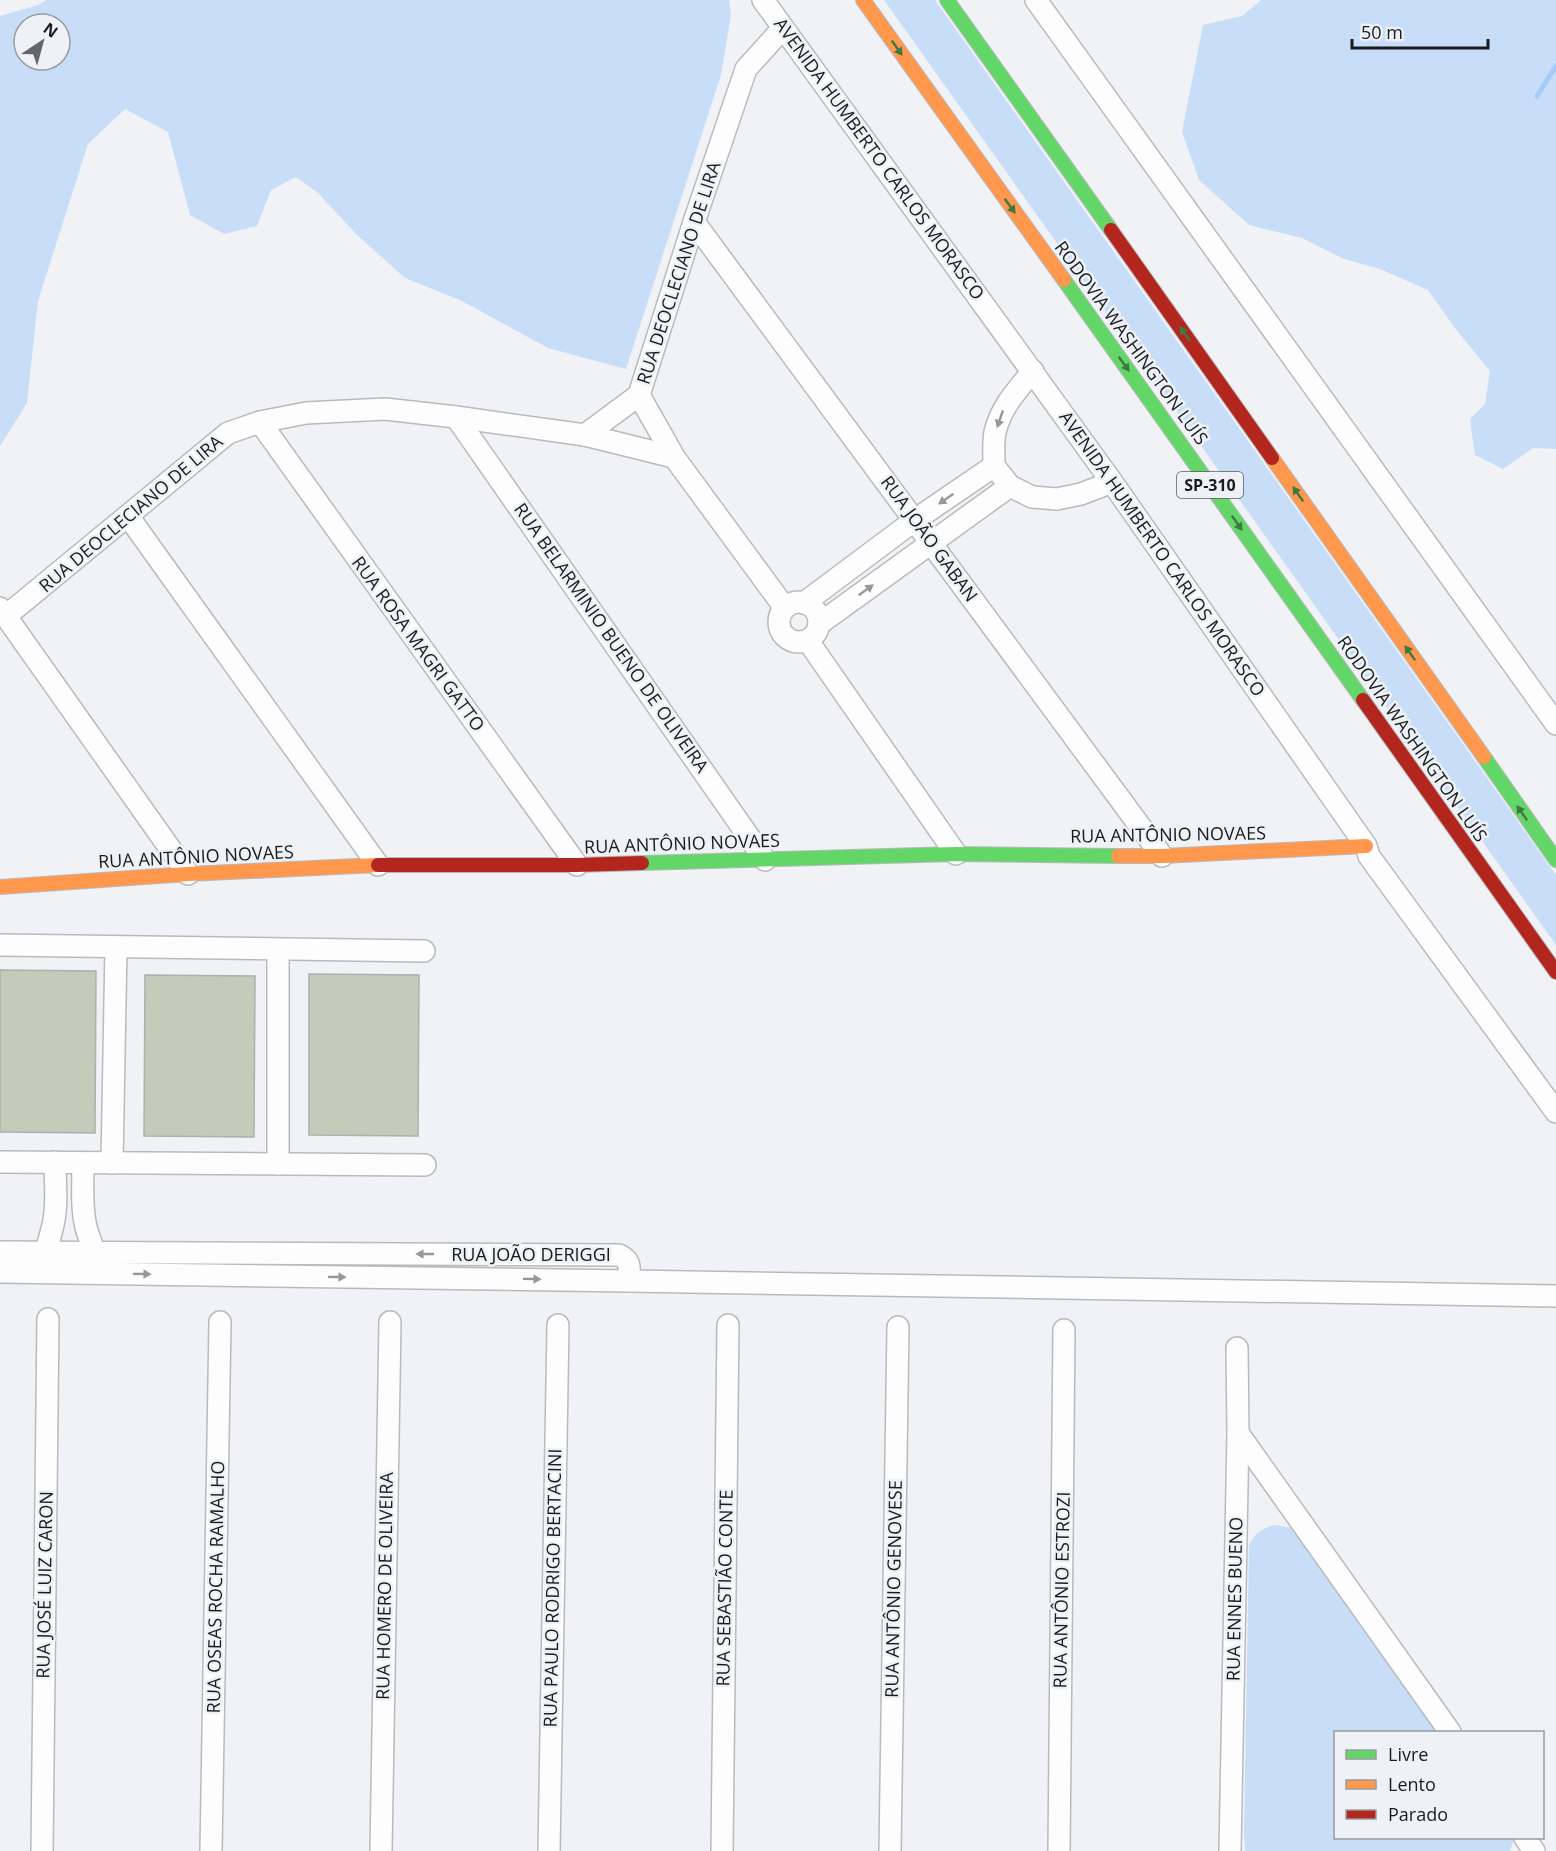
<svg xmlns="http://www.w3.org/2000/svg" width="1556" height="1851" font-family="'Open Sans',sans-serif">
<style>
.green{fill:#c8def8;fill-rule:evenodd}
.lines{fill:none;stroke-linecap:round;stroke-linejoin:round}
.stream{stroke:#a5cbfa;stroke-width:5}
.building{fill:#c6cabb;stroke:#aeafaf;stroke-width:1.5}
.street-casing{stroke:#b9babd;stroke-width:24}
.fast-casing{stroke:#b9babd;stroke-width:16}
.slow-casing{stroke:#b9babd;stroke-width:16}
.jam-casing{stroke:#b9babd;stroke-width:16}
.street{stroke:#fdfdfe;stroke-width:21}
.fast{stroke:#63d668;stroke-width:14}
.slow{stroke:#ff974d;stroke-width:14}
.jam{stroke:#b3261e;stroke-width:14}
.oneway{fill:#3e7842}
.oneway2{fill:#969798}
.labels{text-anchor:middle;stroke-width:5;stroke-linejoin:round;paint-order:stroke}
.shield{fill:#eef2f7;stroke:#595c5e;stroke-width:1.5}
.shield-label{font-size:16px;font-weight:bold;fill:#191b1c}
.street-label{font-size:18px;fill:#191b1c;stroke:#eef2f7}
</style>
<rect width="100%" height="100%" fill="#f0f2f5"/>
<!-- green -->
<g class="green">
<path d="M 46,0 L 729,0 L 731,14 L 721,75 L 626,369 L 548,348 L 462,301 L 405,278 L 357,235 L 318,193 L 296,177 L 271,190 L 257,226 L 224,234 L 190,215 L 168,132 L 125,109 L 88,144 L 38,301 L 27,403 L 0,446 L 0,16 L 38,5 ZM 24,24 L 60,24 L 60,60 L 24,60 Z"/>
<polygon points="884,0 935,0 1556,875 1556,945"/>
<polygon points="1261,0 1556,0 1556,449 1533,448 1503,469 1475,455 1470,419 1485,404 1490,371 1454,327 1428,290 1380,269 1344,259 1302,238 1249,225 1199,180 1182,132 1203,25 1242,16"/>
<path d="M 1274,1525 L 1293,1528 L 1443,1732 L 1336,1732 L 1336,1838 L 1513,1838 L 1513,1842 L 1510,1851 L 1245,1851 L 1244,1831 L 1249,1545 C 1255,1533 1261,1529 1274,1525 Z"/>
</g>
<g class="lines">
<!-- stream -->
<polyline class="stream" points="1537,96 1556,66"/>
</g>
<!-- building -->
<g class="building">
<polygon points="0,970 96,971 95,1133 0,1132"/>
<polygon points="309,974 419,975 418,1136 309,1135"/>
<polygon points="145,975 255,976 254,1137 144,1136"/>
</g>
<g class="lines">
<defs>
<g id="street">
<polyline points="763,0 1112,482 1366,846 1369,856 1556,1112"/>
<polyline points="1036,0 1556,724"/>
<polyline points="694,222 1162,856"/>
<path d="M 1033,371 C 1017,390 1001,407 995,432 C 993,443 994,455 994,466 L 1010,486 L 1032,497 L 1057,499 L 1081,494 L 1112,482"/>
<polyline points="639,395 674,457 785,608"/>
<polyline points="456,417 765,860"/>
<polyline points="260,422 577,865"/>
<polyline points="585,435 639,395 694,222 746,69 783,28"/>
<polyline points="128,516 378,865"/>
<circle cx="799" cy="622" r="20"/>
<polyline points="804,603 915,520 994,466"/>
<polyline points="0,608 188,874"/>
<polyline points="6,616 228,433 260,422 306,413 385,409 456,417 585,435 674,457"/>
<polyline points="819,624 1010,486"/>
<polyline points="808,641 956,854"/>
<polyline points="0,945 424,951"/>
<polyline points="278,949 278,1164"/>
<polyline points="0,1162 425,1165"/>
<path d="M 83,1163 C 83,1184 81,1207 86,1227 C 89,1240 96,1250 96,1264"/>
<polyline points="112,1163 116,947"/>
<path d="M 0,1252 L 619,1255 C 632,1261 629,1268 629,1281 L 0,1272"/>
<path d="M 43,1266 C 44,1253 49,1242 52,1229 C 58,1208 55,1184 55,1162"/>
<polyline points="629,1281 1556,1296"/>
<polyline points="1238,1433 1450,1732"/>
<polyline points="1525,1838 1534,1851"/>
<polyline points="42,1851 48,1319"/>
<polyline points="211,1851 220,1322"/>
<polyline points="381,1851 390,1322"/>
<polyline points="549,1851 558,1325"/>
<polyline points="722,1851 728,1325"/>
<polyline points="890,1851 898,1327"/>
<polyline points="1059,1851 1064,1330"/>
<polyline points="1230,1851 1238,1433 1237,1348"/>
</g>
<g id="fast">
<polyline points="947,0 1111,230"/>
<polyline points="1064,280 1363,700"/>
<polyline points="1484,757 1556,860"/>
<polyline points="642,863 956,854 1118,856"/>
</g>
<g id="slow">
<polyline points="863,0 1064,280"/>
<polyline points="1272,458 1484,757"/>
<polyline points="1118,856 1162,856 1366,846"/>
<polyline points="0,887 188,874 378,865"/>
</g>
<g id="jam">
<polyline points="1111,230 1272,458"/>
<polyline points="1363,700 1556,972"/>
<polyline points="378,865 577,865 642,863"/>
</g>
</defs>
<!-- street casing -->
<use href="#street" class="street-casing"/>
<!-- fast casing -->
<use href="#fast" class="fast-casing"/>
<!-- slow casing -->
<use href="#slow" class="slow-casing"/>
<!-- jam casing -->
<use href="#jam" class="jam-casing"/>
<!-- street -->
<use href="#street" class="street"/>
<!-- fast -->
<use href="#fast" class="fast"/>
<!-- slow -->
<use href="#slow" class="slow"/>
<!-- jam -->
<use href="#jam" class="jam"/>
</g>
<!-- one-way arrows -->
<defs><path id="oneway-solid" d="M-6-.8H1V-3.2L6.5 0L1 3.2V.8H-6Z" transform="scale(1.5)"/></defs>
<g class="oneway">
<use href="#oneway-solid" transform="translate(897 48) rotate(55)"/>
<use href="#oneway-solid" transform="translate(1010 206) rotate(54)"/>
<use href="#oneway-solid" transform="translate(1185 334) rotate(-125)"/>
<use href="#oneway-solid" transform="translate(1124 364) rotate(54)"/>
<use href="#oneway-solid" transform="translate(1298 494) rotate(-125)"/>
<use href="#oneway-solid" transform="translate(1237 523) rotate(55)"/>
<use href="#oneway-solid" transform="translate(1410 653) rotate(-125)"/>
<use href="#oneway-solid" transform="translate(1522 813) rotate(-125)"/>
</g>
<g class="oneway2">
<use href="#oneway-solid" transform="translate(1000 419) rotate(109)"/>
<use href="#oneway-solid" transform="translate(946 499) rotate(145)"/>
<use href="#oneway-solid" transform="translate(866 590) rotate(-36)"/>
<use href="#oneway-solid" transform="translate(425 1254) rotate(-180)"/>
<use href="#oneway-solid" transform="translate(142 1274) rotate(1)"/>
<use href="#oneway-solid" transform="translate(337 1277) rotate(1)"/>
<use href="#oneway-solid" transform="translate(532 1279) rotate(1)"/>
</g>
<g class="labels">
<!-- shield labels -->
<rect class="shield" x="1177" y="472" width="66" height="26" rx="4.5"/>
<g class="shield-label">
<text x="1210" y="491">SP-310</text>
</g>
<!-- street labels -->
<g class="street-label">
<text transform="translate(879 159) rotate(54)" y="6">AVENIDA HUMBERTO CARLOS MORASCO</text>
<text transform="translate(679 273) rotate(-72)" y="6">RUA DEOCLECIANO DE LIRA</text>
<text transform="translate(1131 343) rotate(54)" y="6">RODOVIA WASHINGTON LUÍS</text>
<text transform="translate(131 514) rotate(-40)" y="6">RUA DEOCLECIANO DE LIRA</text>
<text transform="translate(929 539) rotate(54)" y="6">RUA JOÃO GABAN</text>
<text transform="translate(1162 554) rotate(55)" y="6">AVENIDA HUMBERTO CARLOS MORASCO</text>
<text transform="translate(611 638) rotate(55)" y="6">RUA BELARMINIO BUENO DE OLIVEIRA</text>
<text transform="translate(418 644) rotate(54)" y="6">RUA ROSA MAGRI GATTO</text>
<text transform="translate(1412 739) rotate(55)" y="6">RODOVIA WASHINGTON LUÍS</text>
<text transform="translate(1168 835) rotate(-1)" y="6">RUA ANTÔNIO NOVAES</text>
<text transform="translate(682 844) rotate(-2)" y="6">RUA ANTÔNIO NOVAES</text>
<text transform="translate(196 857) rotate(-3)" y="6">RUA ANTÔNIO NOVAES</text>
<text x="531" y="1261">RUA JOÃO DERIGGI</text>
<text transform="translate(45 1585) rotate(-89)" y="6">RUA JOSÉ LUIZ CARON</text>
<text transform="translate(385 1586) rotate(-89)" y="6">RUA HOMERO DE OLIVEIRA</text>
<text transform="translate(216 1587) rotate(-89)" y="6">RUA OSEAS ROCHA RAMALHO</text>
<text transform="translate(553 1588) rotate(-89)" y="6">RUA PAULO RODRIGO BERTACINI</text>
<text transform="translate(725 1588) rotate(-89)" y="6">RUA SEBASTIÃO CONTE</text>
<text transform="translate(894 1589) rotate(-89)" y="6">RUA ANTÔNIO GENOVESE</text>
<text transform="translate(1062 1590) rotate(-89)" y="6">RUA ANTÔNIO ESTROZI</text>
<text transform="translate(1235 1599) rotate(-89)" y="6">RUA ENNES BUENO</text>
</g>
</g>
<!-- legend -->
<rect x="1334" y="1731" width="210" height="108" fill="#eef2f7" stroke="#999c9f" stroke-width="1.5"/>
<rect x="1346" y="1750" width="30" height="9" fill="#63d668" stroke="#999c9f" stroke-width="1.5"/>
<text x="1388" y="1761" font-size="18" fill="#191b1c">Livre</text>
<rect x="1346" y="1780" width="30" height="9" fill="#ff974d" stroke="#999c9f" stroke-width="1.5"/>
<text x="1388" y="1791" font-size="18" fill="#191b1c">Lento</text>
<rect x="1346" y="1810" width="30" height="9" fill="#b3261e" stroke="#999c9f" stroke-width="1.5"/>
<text x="1388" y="1821" font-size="18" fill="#191b1c">Parado</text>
<!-- north arrow -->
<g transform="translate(42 42) rotate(36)"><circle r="28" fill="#eef2f7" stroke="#999c9f" stroke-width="1.5"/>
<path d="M0-4.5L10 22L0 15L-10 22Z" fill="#646668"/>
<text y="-9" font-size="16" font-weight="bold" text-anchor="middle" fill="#191b1c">N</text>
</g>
<!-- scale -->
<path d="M1352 39v9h136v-9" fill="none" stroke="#191b1c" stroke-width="3"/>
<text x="1361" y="39" font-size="18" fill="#191b1c" stroke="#eef2f7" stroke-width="4.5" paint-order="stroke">50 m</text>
</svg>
